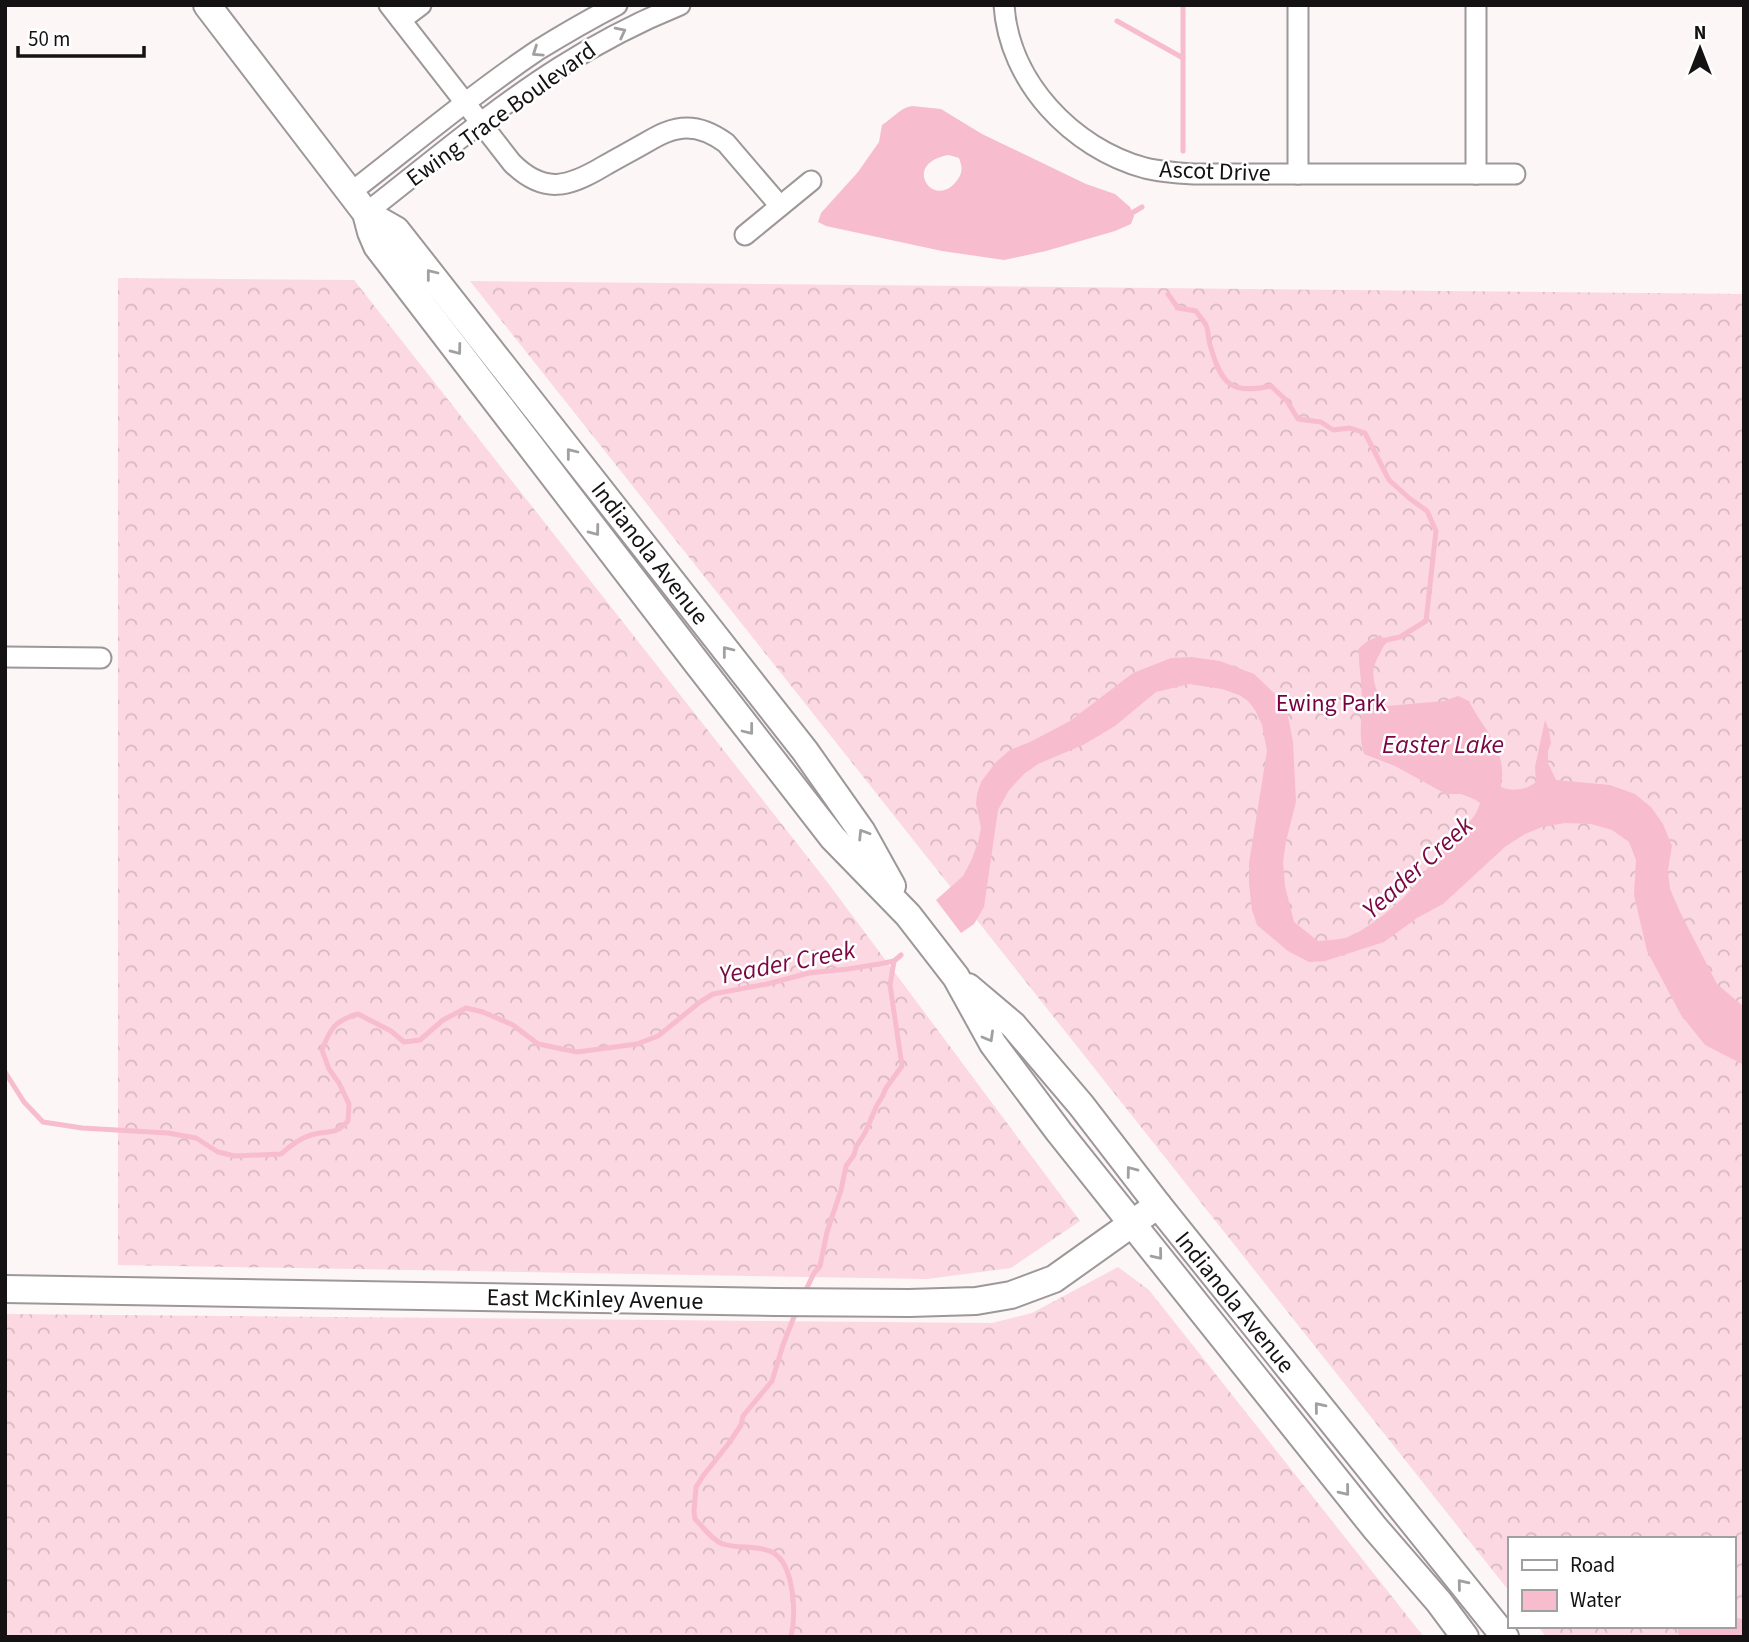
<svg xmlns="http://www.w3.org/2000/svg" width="1749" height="1642" font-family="'Source Sans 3',sans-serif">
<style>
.forest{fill:url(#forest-crowns)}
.water{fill:#f8bccf;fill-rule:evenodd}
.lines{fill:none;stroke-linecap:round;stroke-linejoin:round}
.stream{stroke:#f8bccf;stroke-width:5}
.street-casing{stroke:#9d9799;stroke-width:23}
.secondary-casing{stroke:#9d9799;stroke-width:30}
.street{stroke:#fff;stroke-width:19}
.secondary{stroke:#fff;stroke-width:26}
.oneway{stroke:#a1a0a1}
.labels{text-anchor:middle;stroke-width:5;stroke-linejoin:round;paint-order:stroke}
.street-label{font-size:24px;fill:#141213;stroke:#fff}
.park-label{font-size:24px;fill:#77013f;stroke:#fff}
.water-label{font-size:26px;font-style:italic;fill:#7b0742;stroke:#fff}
</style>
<defs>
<pattern id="forest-crowns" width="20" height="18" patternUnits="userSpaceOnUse" patternTransform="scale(1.75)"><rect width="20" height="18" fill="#fcd8e2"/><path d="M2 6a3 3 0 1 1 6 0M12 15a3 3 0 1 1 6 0" fill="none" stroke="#d7b8c1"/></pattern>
</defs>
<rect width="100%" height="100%" fill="#fcf6f7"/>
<!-- forest -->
<g class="forest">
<polygon points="118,278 354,280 828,883 1080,1221 1011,1268 927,1279 118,1265"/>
<polygon points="470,281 1744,294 1744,1637 1546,1637 1538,1626 1733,1626 1733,1539 1509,1539 1509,1591"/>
<polygon points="1118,1267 1149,1290 1424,1637 5,1637 5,1314 992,1323 1032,1313"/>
</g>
<!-- water -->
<g class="water">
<path d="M 912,106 L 941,109 L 982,134 L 1086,184 L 1115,194 L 1130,207 L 1134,216 L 1131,224 L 1115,231 L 1046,251 L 1004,260 L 942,251 L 826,226 L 818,222 L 821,213 L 858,172 L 879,142 L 882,125 C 893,118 900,108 912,106 ZM 949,155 L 959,158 C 962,166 963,172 958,179 C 935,213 899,163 949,155 Z"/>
<path d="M 1380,635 L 1386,640 C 1383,649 1376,659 1374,667 C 1371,681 1378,696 1387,706 L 1444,701 L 1458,696 L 1469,701 C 1480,724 1501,743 1502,770 C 1503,776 1501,782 1501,787 C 1512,792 1527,790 1536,782 L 1535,767 L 1545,720 L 1549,730 L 1551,743 L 1548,751 L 1548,763 L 1556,780 L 1610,785 L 1635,794 L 1651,807 L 1663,824 L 1672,846 L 1668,870 L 1670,889 L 1680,912 L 1717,984 L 1744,1007 L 1744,1065 L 1705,1045 L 1681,1015 L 1647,951 L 1634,895 L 1636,860 L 1629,842 L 1612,830 L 1591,824 L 1565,823 L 1542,827 L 1525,834 L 1506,846 L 1443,904 L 1417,918 L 1384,942 L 1325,961 L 1309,962 L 1288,951 L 1257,925 L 1252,910 L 1249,884 L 1249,863 L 1267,751 L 1262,725 L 1255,710 L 1248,701 L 1239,695 L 1222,689 L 1189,684 L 1156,692 L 1115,726 L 1083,745 L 1038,764 L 1024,774 L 1009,790 L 998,810 L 984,907 L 974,924 L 961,933 L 936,900 L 963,876 L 972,859 L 978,842 L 981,828 L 976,804 L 977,794 L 981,782 L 996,762 L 1010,750 L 1030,742 L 1070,721 L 1133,673 L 1171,658 L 1191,657 L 1220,661 L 1254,674 L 1274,693 L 1288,716 L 1293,742 L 1296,802 L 1286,841 L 1283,862 L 1285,886 L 1294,922 L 1318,941 C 1326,940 1336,940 1345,938 C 1365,932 1404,900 1417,883 C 1428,869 1437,852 1449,839 C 1462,825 1474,824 1480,803 L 1474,799 L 1461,794 L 1446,794 L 1395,766 L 1364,754 C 1358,736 1362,717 1362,698 C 1362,681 1358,665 1359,648 L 1368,641 Z"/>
<polygon points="1733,1616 1744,1620 1744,1637 1679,1637 1677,1626 1733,1626"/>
</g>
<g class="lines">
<!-- stream -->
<g class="stream">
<polyline points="1117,21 1183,58"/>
<polyline points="1183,151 1183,5"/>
<polyline points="1132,213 1142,207"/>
<path d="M 1168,294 L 1178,308 L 1196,311 C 1199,316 1204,321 1206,325 C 1209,332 1208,341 1211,348 C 1222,386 1232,394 1271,386 L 1287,401 L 1298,419 L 1321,422 L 1333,430 L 1350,428 L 1365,433 L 1389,480 L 1409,498 L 1427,511 L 1436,531 L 1426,621 L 1400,637 L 1386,640 L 1383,643"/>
<path d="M 5,1072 L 24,1102 L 43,1122 L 82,1128 L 168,1133 L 196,1138 L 218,1152 L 235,1156 L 281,1154 C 290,1146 300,1138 311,1135 C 330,1129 333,1137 348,1121 L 349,1104 L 339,1083 L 329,1069 L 322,1050 C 330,1029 335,1020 358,1014 L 391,1031 L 404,1042 L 420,1040 L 443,1020 L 466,1008 L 483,1012 L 513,1025 L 538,1044 L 577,1052 L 637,1044 L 658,1036 L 700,1002 L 713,994 L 767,984 L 809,973 L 848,969 L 879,964 L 894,961 L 901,955"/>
<polyline points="804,1294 814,1273 820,1266 827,1232 841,1190 846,1166 854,1155 856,1147 865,1133 877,1105 882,1097 886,1088 902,1066 890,985 894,961"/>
<path d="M 791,1637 C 796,1615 795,1564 772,1552 C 758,1545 737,1549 723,1544 C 713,1541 703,1527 695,1519 L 694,1511 L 696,1487 L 703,1476 L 729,1443 L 741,1425 L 743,1416 L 772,1381 L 783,1345 L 797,1309"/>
</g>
<defs>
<g id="street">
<path d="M 389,5 L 512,163 C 544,195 569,187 604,166 C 618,158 633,150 647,142 C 659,135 672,128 687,128 C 702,128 715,135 726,143 L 780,206"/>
<path d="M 1004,5 C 1009,82 1072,148 1145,168 C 1161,172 1177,173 1194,174 L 1515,174"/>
<polyline points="1476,5 1476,174"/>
<polyline points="401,20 421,5"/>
<polyline points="1298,174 1298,5"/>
<path d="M 350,193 C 412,145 473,94 538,50 C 564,34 590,19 617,5"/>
<path d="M 366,213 C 429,164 492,110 560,67 C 598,43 638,22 680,5"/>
<polyline points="745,235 811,181"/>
<polyline points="5,657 101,658"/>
</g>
<g id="secondary">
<polyline points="207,5 366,213 371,232 377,246 697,663 833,838 908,915 956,977 993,1044 1059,1132 1375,1528 1439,1602 1465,1637"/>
<polyline points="366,213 396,230 805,751 862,832 892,886"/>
<polyline points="968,987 1013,1025 1081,1105 1158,1205 1505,1637"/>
<polyline points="5,1289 775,1302 909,1303 976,1301 1011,1295 1054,1279 1158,1205"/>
</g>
</defs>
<!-- street casing -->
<use href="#street" class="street-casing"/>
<!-- secondary casing -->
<use href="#secondary" class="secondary-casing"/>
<!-- street -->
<use href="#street" class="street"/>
<!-- secondary -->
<use href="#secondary" class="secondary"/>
</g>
<!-- one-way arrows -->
<defs><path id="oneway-chevron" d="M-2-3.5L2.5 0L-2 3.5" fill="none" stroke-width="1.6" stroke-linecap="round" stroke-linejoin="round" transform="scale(1.75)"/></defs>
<g class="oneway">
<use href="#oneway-chevron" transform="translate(621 32) rotate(-27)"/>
<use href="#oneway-chevron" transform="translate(537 52) rotate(146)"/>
<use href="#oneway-chevron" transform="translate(431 274) rotate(-128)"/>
<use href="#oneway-chevron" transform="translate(457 350) rotate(53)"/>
<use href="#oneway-chevron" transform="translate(571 453) rotate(-128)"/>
<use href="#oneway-chevron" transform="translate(595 531) rotate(53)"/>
<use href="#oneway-chevron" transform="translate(727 651) rotate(-128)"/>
<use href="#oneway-chevron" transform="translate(749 730) rotate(52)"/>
<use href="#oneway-chevron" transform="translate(863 834) rotate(-122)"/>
<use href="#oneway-chevron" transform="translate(989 1037) rotate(60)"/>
<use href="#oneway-chevron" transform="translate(1131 1171) rotate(-127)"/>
<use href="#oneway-chevron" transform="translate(1158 1255) rotate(51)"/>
<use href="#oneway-chevron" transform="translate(1319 1407) rotate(-129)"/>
<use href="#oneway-chevron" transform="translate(1345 1491) rotate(51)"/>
<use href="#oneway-chevron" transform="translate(1462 1584) rotate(-129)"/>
</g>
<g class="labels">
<!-- street labels -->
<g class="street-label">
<text transform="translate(501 114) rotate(-36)" y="8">Ewing Trace Boulevard</text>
<text transform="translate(1215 171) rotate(2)" y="8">Ascot Drive</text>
<text transform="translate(650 553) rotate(52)" y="8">Indianola Avenue</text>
<text transform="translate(595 1299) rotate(1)" y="8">East McKinley Avenue</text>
<text transform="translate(1235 1302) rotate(51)" y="8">Indianola Avenue</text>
</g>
<!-- park labels -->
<g class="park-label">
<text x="1331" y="711">Ewing Park</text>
</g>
<!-- water labels -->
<g class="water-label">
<text x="1443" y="753">Easter Lake</text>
<text transform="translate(1417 867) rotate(-42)" y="9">Yeader Creek</text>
<text transform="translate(787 962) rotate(-11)" y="9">Yeader Creek</text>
</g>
</g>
<!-- border -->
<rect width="1749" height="1642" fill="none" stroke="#141213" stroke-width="14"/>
<!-- legend -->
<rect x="1508" y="1537" width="228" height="91" fill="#ffffff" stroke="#a1a0a1" stroke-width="2"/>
<rect x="1522" y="1560" width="35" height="10" fill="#ffffff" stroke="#a1a0a1" stroke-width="2"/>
<text x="1570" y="1572" font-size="21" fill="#141213">Road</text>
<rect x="1522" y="1590" width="35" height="21" fill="#f8bccf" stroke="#a1a0a1" stroke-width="2"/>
<text x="1570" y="1607" font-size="21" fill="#141213">Water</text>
<!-- north arrow -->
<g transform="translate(1700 49)" stroke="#ffffff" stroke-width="5" paint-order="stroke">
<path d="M0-5L12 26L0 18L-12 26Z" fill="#141213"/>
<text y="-10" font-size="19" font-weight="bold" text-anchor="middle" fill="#141213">N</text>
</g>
<!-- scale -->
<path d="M18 46v10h126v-10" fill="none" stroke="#141213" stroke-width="3.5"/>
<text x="28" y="46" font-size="21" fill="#141213" stroke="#ffffff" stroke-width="5" paint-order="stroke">50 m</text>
</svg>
